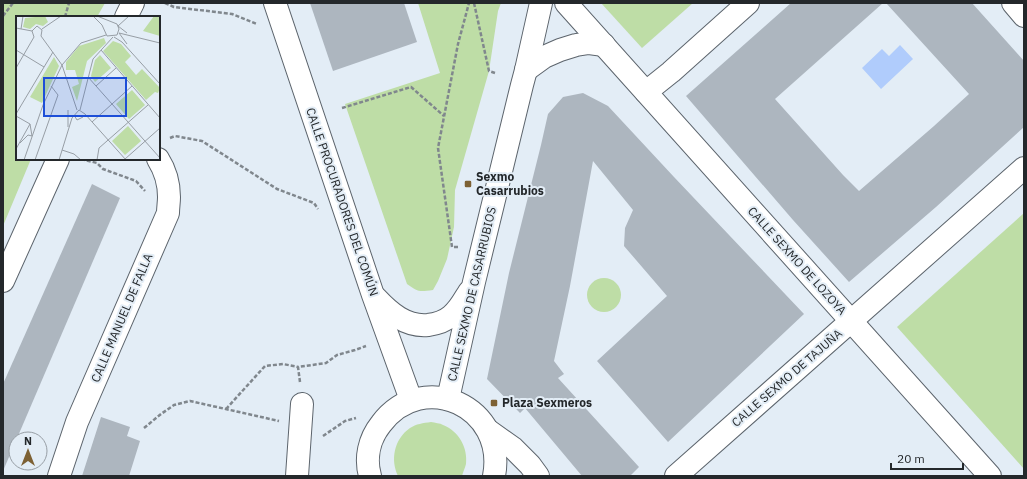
<svg xmlns="http://www.w3.org/2000/svg" width="1027" height="479" font-family="'IBM Plex Sans',sans-serif">
<style>
.green{fill:#bedda6}
.water{fill:#b0ccfc}
.building{fill:#adb6bf}
.lines{fill:none;stroke-linecap:round;stroke-linejoin:round}
.minor-casing{stroke:#5c646c;stroke-width:24}
.path{stroke:#80878d;stroke-width:2.5;stroke-dasharray:4 2;stroke-linecap:butt}
.minor{stroke:#fff;stroke-width:22}
.poi-dot{fill:#7d6134;stroke:#e3edf6;stroke-width:1.5}
.labels{text-anchor:middle;stroke-width:4;stroke-linejoin:round;paint-order:stroke}
.poi-label{font-size:12px;font-weight:bold;fill:#24282b;stroke:#e3edf6;text-anchor:start}
.street-label{font-size:12px;fill:#24282b;stroke:#e3edf6}
.inset-road{fill:none;stroke:#979ea5;stroke-width:1}
.view{fill:#1d4ed8;fill-opacity:0.15;stroke:#1d4ed8;stroke-width:2}
.inset-edge{fill:none;stroke:#24282b;stroke-width:2}
</style>
<rect width="100%" height="100%" fill="#e3edf6"/>
<!-- green -->
<g class="green">
<polygon points="3,3 105,3 97,17 17,17 17,159 31,159 3,226"/>
<path d="M 418,3 L 501,3 L 498,11 L 489,71 L 455,190 L 454,227 L 447,259 L 438,281 L 433,290 C 419,292 418,292 407,284 L 345,104 L 440,73 Z"/>
<polygon points="601,3 693,3 642,48"/>
<polygon points="1024,213 1024,469 897,327"/>
<circle cx="604" cy="295" r="17"/>
<path d="M 431,422 C 435,423 440,423 443,425 C 459,431 468,448 466,464 C 465,468 463,472 462,476 L 398,476 C 390,460 394,439 410,428 C 416,424 423,423 431,422 Z"/>
</g>
<!-- water -->
<polygon class="water" points="900,45 913,59 881,89 862,68 882,49 889,56"/>
<!-- building -->
<g class="building">
<polygon points="310,3 404,3 417,42 333,71"/>
<polygon points="791,3 883,3 775,99 843,175 859,191 934,126 969,94 886,3 972,3 1024,61 1024,127 936,207 849,282 793,220 686,96"/>
<polygon points="583,93 608,106 674,177 804,314 668,442 597,361 667,296 624,246 625,228 633,210 593,161 570,286 554,361 564,374 558,378 639,467 630,476 582,476 525,408 520,413 487,379 509,273 541,145 548,114 563,97"/>
<polygon points="92,184 120,198 3,471 3,384"/>
<polygon points="101,417 130,427 127,436 140,441 129,476 82,476"/>
</g>
<g class="lines">
<defs>
<g id="minor">
<polyline points="275,3 373,295 411,400"/>
<polyline points="566,3 990,476"/>
<polyline points="1013,3 1024,16"/>
<polyline points="126,17 133,3"/>
<polyline points="526,70 544,57 560,50 576,45 589,43 604,45"/>
<polyline points="646,92 671,72 748,3"/>
<polyline points="3,281 58,159"/>
<path d="M 376,298 C 390,313 406,327 428,325 C 436,324 444,322 451,316 C 459,310 464,300 469,292"/>
<polyline points="448,399 474,282 522,85 526,70 541,3"/>
<polyline points="489,431 513,448 530,465 538,476"/>
<path d="M 59,476 L 77,422 L 168,213 C 168,208 169,202 169,197 C 169,184 165,170 158,159"/>
<polyline points="297,476 302,404"/>
<path d="M 370,476 C 365,458 369,439 381,424 C 423,368 507,407 494,476"/>
<polyline points="676,476 1024,168"/>
</g>
</defs>
<!-- minor casing -->
<use href="#minor" class="minor-casing"/>
<!-- path -->
<g class="path">
<polyline points="165,3 174,7 232,14 257,24"/>
<polyline points="474,3 489,71 495,73"/>
<polyline points="3,16 13,3"/>
<polyline points="65,17 69,3"/>
<polyline points="342,108 411,87 444,116"/>
<polyline points="170,138 175,136 202,141 277,189 314,203 318,209"/>
<polyline points="81,159 97,163 103,169 136,181 145,191"/>
<polyline points="458,247 452,247 438,148 458,44 469,3"/>
<polyline points="300,382 298,367 326,363 337,355 355,350 366,346"/>
<polyline points="226,409 265,366 283,364 298,367"/>
<polyline points="144,428 161,414 174,405 190,401 279,421"/>
<polyline points="323,436 345,421 356,418"/>
</g>
<!-- minor -->
<use href="#minor" class="minor"/>
</g>
<!-- markers -->
<g class="poi-dot">
<rect x="464" y="180" width="8" height="8" rx="2"/>
<rect x="490" y="399" width="8" height="8" rx="2"/>
</g>
<g class="labels">
<!-- poi labels -->
<g class="poi-label">
<text x="476" y="181">Sexmo<tspan x="476" dy="14">Casarrubios</tspan></text>
<text x="502" y="407">Plaza Sexmeros</text>
</g>
<!-- street labels -->
<g class="street-label">
<text transform="translate(342 202) rotate(71)" y="4">CALLE PROCURADORES DEL COMÚN</text>
<text transform="translate(797 261) rotate(48)" y="4">CALLE SEXMO DE LOZOYA</text>
<text transform="translate(472 294) rotate(-77)" y="4">CALLE SEXMO DE CASARRUBIOS</text>
<text transform="translate(122 318) rotate(-67)" y="4">CALLE MANUEL DE FALLA</text>
<text transform="translate(787 378) rotate(-41)" y="4">CALLE SEXMO DE TAJUÑA</text>
</g>
</g>
<!-- overview -->
<g transform="translate(16 16)">
<rect width="144" height="144" fill="#e3edf6"/>
<path d="M 29,0 L 32,6 L 27,10 L 20,8 L 14,13 L 7,11 L 9,2 ZM 138,0 L 144,0 L 144,20 L 127,15 ZM 88,22 L 90,27 L 71,45 L 61,85 L 56,71 L 63,68 L 59,54 L 50,54 L 50,46 L 63,30 ZM 97,25 L 105,28 L 115,40 L 109,46 L 120,59 L 126,53 L 144,72 L 142,77 L 139,76 L 130,84 L 87,35 ZM 84,39 L 95,52 L 79,66 L 75,60 L 79,44 ZM 38,41 L 43,50 L 26,87 L 14,81 ZM 116,74 L 129,89 L 113,103 L 100,88 ZM 112,110 L 125,125 L 109,139 L 96,125 Z" fill="#bedda6"/>
<path class="inset-road" d="M 77,0 L 86,9 L 91,20 L 101,19 L 103,13 L 101,8 L 81,0M 0,12 L 16,15M 5,13 L 7,0M 26,13 L 45,0M 103,17 L 144,27M 103,17 L 111,28M 111,17 L 102,10 L 113,0M 25,20 L 46,49 L 61,94M 18,21 L 16,15 L 21,10 L 26,14 L 25,20M 98,21 L 106,26 L 144,68M 0,34 L 28,51M 85,34 L 144,102M 0,52 L 18,21M 72,61 L 144,142M 80,70 L 100,52M 64,94 L 77,43 L 97,21M 0,98 L 37,36M 58,99 L 61,104 L 67,101M 0,100 L 14,108M 76,106 L 116,70M 52,111 L 52,94M 4,127 L 12,119 L 16,120 L 14,108M 0,133 L 14,108M 46,134 L 58,138 L 65,144M 109,143 L 144,112M 8,144 L 27,89 L 46,49 L 65,27 L 90,19M 19,144 L 42,79 L 35,70M 43,144 L 56,102 L 63,94 L 69,98 L 110,144M 81,144 L 83,132 L 132,89"/>
<path class="view" d="M 28,62 L 110,62 L 110,100 L 28,100 Z"/>
<rect width="144" height="144" class="inset-edge"/>
</g>
<!-- border -->
<rect width="1027" height="479" fill="none" stroke="#24282b" stroke-width="8"/>
<!-- north arrow -->
<g transform="translate(28 451)"><circle r="19" fill="#e3edf6" stroke="#979ea5"/>
<path d="M0-3L7 15L0 10L-7 15Z" fill="#7d6134"/>
<text y="-6" font-size="11" font-weight="bold" text-anchor="middle" fill="#24282b">N</text>
</g>
<!-- scale -->
<path d="M891 463v6h72v-6" fill="none" stroke="#24282b" stroke-width="2"/>
<text x="897" y="463" font-size="12" fill="#24282b" stroke="#e3edf6" stroke-width="3" paint-order="stroke">20 m</text>
</svg>
